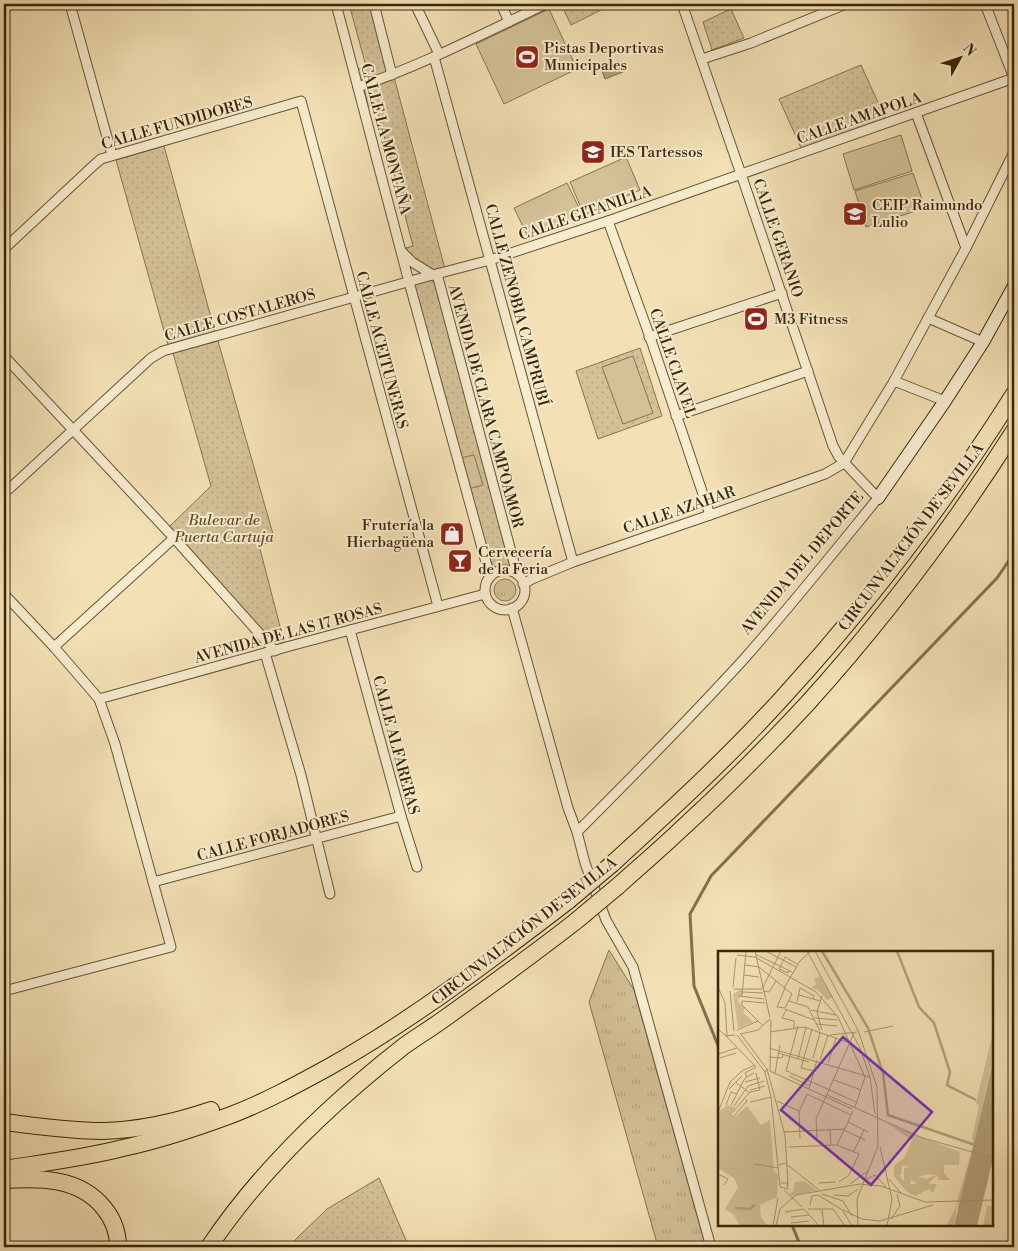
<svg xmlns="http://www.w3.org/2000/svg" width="1018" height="1251" font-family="'Libre Bodoni',serif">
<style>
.grass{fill:url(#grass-tufts);stroke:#877450}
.park{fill:url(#park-dots);stroke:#877450}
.pitch{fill:#d4c198;stroke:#877450}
.water{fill:url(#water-ripples);stroke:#83704d}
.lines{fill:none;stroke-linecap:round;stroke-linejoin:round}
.stream{stroke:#83704d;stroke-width:3}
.street-casing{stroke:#685534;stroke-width:11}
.secondary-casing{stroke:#3a2609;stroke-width:14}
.highway-casing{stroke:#3a2609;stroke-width:18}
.street{stroke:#f7eccf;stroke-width:9}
.secondary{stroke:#f7eccf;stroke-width:12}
.highway{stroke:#f3e1b5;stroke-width:16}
.highway-bridge-casing{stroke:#3a2609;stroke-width:18;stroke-linecap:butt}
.highway-bridge{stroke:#f3e1b5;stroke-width:16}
.labels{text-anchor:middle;stroke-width:4;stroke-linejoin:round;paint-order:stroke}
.poi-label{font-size:15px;fill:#3a2609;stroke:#f7eccf;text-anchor:start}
.street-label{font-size:15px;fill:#3a2609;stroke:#f7eccf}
.park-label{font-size:15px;font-style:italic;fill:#604d2d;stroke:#f7eccf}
.inset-river{fill:none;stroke:#b4a17b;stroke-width:2.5}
.inset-road{fill:none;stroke:#a99670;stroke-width:1}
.view{fill:#7b2cbf;fill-opacity:0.15;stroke:#7b2cbf;stroke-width:2.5}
.inset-edge{fill:none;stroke:#3a2609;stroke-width:2.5}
</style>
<defs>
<pattern id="grass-tufts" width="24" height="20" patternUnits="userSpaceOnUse" patternTransform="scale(1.25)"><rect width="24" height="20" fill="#d4c198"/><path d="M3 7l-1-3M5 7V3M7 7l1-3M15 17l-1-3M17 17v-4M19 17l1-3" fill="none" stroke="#b7a682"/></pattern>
<pattern id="park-dots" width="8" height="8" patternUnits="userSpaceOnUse" patternTransform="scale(1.25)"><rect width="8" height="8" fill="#d4c198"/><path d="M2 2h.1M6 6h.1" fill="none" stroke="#b7a682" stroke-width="1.8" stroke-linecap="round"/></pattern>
<pattern id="water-ripples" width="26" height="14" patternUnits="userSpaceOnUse" patternTransform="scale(1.25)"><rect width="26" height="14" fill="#b4a17b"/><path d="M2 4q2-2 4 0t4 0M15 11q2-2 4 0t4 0" fill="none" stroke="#938363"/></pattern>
</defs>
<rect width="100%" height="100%" fill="#f3e1b5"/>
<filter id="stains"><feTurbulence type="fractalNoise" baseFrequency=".004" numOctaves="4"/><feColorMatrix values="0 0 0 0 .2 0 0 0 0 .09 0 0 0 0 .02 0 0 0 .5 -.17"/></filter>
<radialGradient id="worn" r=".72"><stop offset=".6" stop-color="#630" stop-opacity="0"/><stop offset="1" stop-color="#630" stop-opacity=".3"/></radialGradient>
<!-- grass -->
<g class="grass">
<circle cx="505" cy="590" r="11"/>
<polygon points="609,950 634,990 706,1247 658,1247 589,1002"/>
</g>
<!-- park -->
<g class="park">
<polygon points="349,4 371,4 390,74 363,81 360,79 357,70 366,66"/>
<polygon points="561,4 613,4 571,25"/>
<polygon points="731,9 744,38 712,50 703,22"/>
<polygon points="861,65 886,120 802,150 779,99"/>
<polygon points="394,77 445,269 436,272 410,257 406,248 413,246 376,105 368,106 364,88"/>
<polygon points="164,146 215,332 168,345 116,160"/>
<polygon points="435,279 514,567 503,565 490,570 411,284"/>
<polygon points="218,341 275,541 259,545 284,642 276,642 269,637 169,527 211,486 173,353"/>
<polygon points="640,348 662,416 598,439 576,371"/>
<polygon points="379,1178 409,1247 297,1247 295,1240 327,1209"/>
</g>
<!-- pitch -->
<g class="pitch">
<polygon points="549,9 577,69 504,104 476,44"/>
<polygon points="901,135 912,171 854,190 843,154"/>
<polygon points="626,157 640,190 584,215 570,182"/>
<polygon points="913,173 925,208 866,227 855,191"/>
<polygon points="567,183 582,214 529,239 514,208"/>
<polygon points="633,356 653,413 623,424 602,367"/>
<polygon points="474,455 483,485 468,489 460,458"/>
</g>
<!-- water -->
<polygon class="water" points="618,61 623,72 605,79 601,69"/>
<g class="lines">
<!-- stream -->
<g class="stream">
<polyline points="719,1048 694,986 690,914 711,876 997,578 1014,553"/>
<polyline points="792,1225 801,1247"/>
</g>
<defs>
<g id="street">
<polyline points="70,4 112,155"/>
<polyline points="336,4 409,282 490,577"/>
<polyline points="374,4 392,75"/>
<polyline points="415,4 439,54"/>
<polyline points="501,4 509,22"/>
<polyline points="434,57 573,562"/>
<polyline points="702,59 751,43 846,4"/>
<path d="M 358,87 C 423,65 484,33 546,4"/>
<polyline points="916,113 966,248"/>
<polyline points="608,221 651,340 710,515"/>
<polyline points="4,249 94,165 101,159 301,101 438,606"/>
<polyline points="402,252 412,262 433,275"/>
<polyline points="437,274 517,574"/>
<polyline points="928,318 983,342"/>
<polyline points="649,337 782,293"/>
<polyline points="4,356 174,538 275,651"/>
<polyline points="894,381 945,401"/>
<polyline points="676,416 808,371"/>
<polyline points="9,489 151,358 163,351 425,277 490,260 608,221 1014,78 985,4"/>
<circle cx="505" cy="590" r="20"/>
<polyline points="523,584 532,579 573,562 710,515 825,474 844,463 894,381 966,248 1014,152"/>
<polyline points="4,594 54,647 99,699 115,744 171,947 4,991"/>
<polyline points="512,608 568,808 577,832 585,863 606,920 633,967 711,1247"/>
<polyline points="350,630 401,816 417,867"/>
<polyline points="54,647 174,538"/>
<polyline points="265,653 301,775 330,894"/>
<polyline points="99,699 290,646 485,594"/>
<path d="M 577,832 C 634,775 690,718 744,659 C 790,607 834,552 878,498 L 839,457 L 833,446 L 741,174 L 682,4"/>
<polyline points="153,882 401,816"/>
</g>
<polyline id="secondary" points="878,498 945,401 983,342 1014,286"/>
<g id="highway">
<path d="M 612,864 C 671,810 731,755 785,695 C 870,602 947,500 1014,394"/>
<path d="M 618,886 C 638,868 658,851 677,833 C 722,792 765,749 806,705 C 882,621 953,527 1014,431"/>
<path d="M 4,1122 C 36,1126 70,1131 103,1131 C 139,1130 176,1122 211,1110"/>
<path d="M 4,1169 C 43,1163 84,1158 123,1148 C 160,1140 196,1128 231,1115 C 265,1102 298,1084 329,1067 C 414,1019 491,960 568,901"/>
<path d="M 4,1180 C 40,1178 79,1177 104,1208 C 113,1219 118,1233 118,1247"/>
<path d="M 209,1247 C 261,1169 330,1104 404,1046 C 418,1036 433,1027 448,1016 C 491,985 534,954 576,921"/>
</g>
</defs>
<!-- street casing -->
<use href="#street" class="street-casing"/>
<!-- secondary casing -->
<use href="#secondary" class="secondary-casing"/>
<!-- highway casing -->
<use href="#highway" class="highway-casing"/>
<!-- street -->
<use href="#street" class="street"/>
<!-- secondary -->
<use href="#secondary" class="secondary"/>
<!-- highway -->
<use href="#highway" class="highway"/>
<defs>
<g id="highway-bridge">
<polyline points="568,901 612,864"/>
<polyline points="576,921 618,886"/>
</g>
</defs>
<!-- highway-bridge casing -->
<use href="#highway-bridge" class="highway-bridge-casing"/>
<!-- highway-bridge -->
<use href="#highway-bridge" class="highway-bridge"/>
</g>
<!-- icons -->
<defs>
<symbol id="stadium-square" viewBox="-11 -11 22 22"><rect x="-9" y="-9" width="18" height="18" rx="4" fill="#8f2418" stroke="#f7eccf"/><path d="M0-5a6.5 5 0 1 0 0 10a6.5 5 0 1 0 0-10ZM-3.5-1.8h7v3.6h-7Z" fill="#fff"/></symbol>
<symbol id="school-square" viewBox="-11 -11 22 22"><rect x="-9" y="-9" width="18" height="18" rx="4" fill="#8f2418" stroke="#f7eccf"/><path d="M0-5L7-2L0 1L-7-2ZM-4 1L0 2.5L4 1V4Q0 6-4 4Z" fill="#fff"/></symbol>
<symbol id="shop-square" viewBox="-11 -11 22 22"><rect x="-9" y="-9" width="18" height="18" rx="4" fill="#8f2418" stroke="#f7eccf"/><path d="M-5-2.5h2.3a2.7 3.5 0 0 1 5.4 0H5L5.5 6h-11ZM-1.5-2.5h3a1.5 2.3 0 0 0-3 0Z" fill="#fff"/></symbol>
<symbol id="bar-square" viewBox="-11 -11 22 22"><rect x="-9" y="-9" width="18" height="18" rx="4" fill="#8f2418" stroke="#f7eccf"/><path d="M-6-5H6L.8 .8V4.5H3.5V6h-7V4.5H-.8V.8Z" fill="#fff"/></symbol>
</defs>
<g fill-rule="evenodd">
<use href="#stadium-square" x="513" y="43" width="28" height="28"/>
<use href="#school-square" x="579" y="138" width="28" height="28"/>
<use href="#school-square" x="841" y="200" width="28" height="28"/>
<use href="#stadium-square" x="742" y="305" width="28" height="28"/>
<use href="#shop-square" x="438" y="520" width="28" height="28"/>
<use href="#bar-square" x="446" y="547" width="28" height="28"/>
</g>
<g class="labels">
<!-- poi labels -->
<g class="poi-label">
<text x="544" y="53">Pistas Deportivas<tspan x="544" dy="17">Municipales</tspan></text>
<text x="610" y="157">IES Tartessos</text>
<text x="872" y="210">CEIP Raimundo<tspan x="872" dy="17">Lulio</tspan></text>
<text x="774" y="324">M3 Fitness</text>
<text x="434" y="530" text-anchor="end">Frutería la<tspan x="434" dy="17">Hierbagüena</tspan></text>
<text x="478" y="557">Cervecería<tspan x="478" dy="17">de la Feria</tspan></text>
</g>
<!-- street labels -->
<g class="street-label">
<text transform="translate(859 118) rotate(-19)" y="5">CALLE AMAPOLA</text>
<text transform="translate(177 123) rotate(-16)" y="5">CALLE FUNDIDORES</text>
<text transform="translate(386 139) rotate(75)" y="5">CALLE LA MONTAÑA</text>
<text transform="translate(585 213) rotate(-19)" y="5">CALLE GITANILLA</text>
<text transform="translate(778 238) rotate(71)" y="5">CALLE GERANIO</text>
<text transform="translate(517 305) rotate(75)" y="5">CALLE ZENOBIA CAMPRUBÍ</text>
<text transform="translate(240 315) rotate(-16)" y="5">CALLE COSTALEROS</text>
<text transform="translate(382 350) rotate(75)" y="5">CALLE ACEITUNERAS</text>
<text transform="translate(673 363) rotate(71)" y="5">CALLE CLAVEL</text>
<text transform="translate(486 406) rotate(75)" y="5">AVENIDA DE CLARA CAMPOAMOR</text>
<text transform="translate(679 510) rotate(-19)" y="5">CALLE AZAHAR</text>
<text transform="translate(911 537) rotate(-53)" y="5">CIRCUNVALACIÓN DE SEVILLA</text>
<text transform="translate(802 563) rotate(-50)" y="5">AVENIDA DEL DEPORTE</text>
<text transform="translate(288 633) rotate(-15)" y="5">AVENIDA DE LAS 17 ROSAS</text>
<text transform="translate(396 745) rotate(75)" y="5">CALLE ALFARERAS</text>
<text transform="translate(273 836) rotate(-15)" y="5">CALLE FORJADORES</text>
<text transform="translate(524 931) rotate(-38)" y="5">CIRCUNVALACIÓN DE SEVILLA</text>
</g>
<!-- park labels -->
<g class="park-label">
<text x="224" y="525">Bulevar de<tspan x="224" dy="17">Puerta Cartuja</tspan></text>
</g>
</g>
<!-- overview -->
<g transform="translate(718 951)">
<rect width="275" height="275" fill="#f3e1b5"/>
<path d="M 275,82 L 275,112 L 265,152 L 256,194 L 240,262 L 240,246 L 256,194 L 254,186 L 261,156 L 258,151 ZM 9,154 L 20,157 L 14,163 L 17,166 L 29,155 L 43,174 L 52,169 L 56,220 L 60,224 L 59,246 L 42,254 L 43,266 L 50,275 L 22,275 L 16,264 L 7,258 L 20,236 L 16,227 L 0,217 L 0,161 ZM 168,172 L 242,201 L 241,214 L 226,214 L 226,222 L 232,229 L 221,229 L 219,224 L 209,223 L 200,226 L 198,231 L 193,229 L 189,222 L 200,218 L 184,214 L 183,224 L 176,225 L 176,215 L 186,207 L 194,189 ZM 86,230 L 98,239 L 74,245 L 71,242 L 75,241 L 77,231 Z" fill="#d4c198"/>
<path d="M 21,178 L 34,193 L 34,198 L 25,202 L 31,212 L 24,212 L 22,219 L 5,219 L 3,218 L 10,216 L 13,208 L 13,217 L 21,217 L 24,209 L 10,201 L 0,216 L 3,189 L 5,197 L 7,194 L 4,187 L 8,184 L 14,201 L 15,198 L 31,196 ZM 240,246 L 236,275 L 228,275 L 237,258 Z" fill="#d4c198"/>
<path d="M 25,37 L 24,45 L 19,49 L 27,58 L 25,61 L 35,71 L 20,77 L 15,43 ZM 192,216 L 201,218 L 198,223 L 189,222 L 194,227 L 192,233 L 197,233 L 200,226 L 208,228 L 219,224 L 210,233 L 219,233 L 215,242 L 211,238 L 197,245 L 188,240 L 176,225 L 181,224 L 186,230 L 186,217 ZM 269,255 L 275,255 L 275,275 L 265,275 Z" fill="#d4c198"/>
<path d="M 102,25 L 115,46 L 109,49 L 100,39 L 93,37 L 98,33 L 96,28 Z" fill="#d4c198"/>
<path d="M 275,112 L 275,207 L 259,275 L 236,275 Z" fill="#b4a17b"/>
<path class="inset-river" d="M 104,0 L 150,77 L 165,122 L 170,164 L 257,194M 179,0 L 201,56 L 216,72 L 232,121 L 229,134 L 258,149M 17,257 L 32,258 L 37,254"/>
<path class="inset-road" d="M 37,0 L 52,67M 48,0 L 78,16M 89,0 L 142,97 L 152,126 L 157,163M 97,0 L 140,79 L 159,136 L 160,195 L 139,248 L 140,275M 37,3 L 74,21M 19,4 L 37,6M 37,6 L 98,41 L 120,66 L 147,126 L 137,156M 27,14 L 41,16 L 74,43M 71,19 L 70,22 L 61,18 L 67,6 L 79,13M 26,24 L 41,26M 0,36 L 7,52 L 9,86 L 38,116 L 27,122 L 29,126M 15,36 L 18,7M 66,37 L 82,10 L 93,0M 67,37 L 59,56 L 67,57 L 74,43M 16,38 L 44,38 L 63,0M 12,40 L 16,80M 45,40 L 51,41 L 58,30M 25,41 L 45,42M 81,44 L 102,50M 21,45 L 46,48M 24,45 L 28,0M 104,45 L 99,61 L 104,79M 71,50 L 90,56 L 102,80M 79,51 L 82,37 L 96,45 L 95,48M 67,58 L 96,69M 68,59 L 64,67 L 76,70 L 76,77M 93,59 L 118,64M 97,67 L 120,69M 99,73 L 119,75M 45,75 L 24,54 L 24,50 L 47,52M 0,78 L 8,85 L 17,84M 94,78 L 83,117 L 97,120M 19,79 L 40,70M 52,81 L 86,76 L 129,91M 146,81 L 175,75M 22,82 L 49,118M 23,83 L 40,79 L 52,68M 19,84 L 47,121M 112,84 L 139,81M 51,97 L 152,126M 60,102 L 91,111M 0,103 L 19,97M 51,106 L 64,107 L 65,104M 2,107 L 18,102M 95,107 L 102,82M 80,108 L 88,76M 102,109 L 110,84M 110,112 L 118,87M 49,118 L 47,121 L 53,146 L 62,236 L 70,238 L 69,232 L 63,232M 49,118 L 67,184 L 70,234M 52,120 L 134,158M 52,120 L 53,69M 72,121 L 68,120 L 80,75M 57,122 L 62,94M 72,122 L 94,131M 71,125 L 92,135M 116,129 L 143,139M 17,131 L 32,142M 27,131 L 42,127M 94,131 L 138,151M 30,135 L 46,130M 11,138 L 24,125M 91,138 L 99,109M 32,139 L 47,135M 32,141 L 42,139 L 38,122M 109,144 L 202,186 L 275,207M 59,150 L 81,160M 32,151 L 54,146M 8,154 L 13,141 L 19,143M 13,154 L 27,127 L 36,122M 16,155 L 30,135M 19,156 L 32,141M 0,161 L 12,131 L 24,120 L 37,114M 16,165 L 29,150 L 27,148M 130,171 L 150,181M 112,179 L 113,194M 126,179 L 147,189M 66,181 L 126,178M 82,187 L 81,161 L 89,143 L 133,164M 99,187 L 98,168 L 136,82M 0,190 L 0,215M 119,194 L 135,160M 71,196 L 119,194 L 141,203 L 131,224 L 121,231M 162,196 L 174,248 L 169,275M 136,200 L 146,179M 37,213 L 60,217M 61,214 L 67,212 L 101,239M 0,223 L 10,228 L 6,234M 149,228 L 157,224 L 168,236M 171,228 L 183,242M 101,232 L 117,231M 132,233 L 151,219M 66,239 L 84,256M 104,243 L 125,250 L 134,265M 116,244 L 130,245 L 140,238M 92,254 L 94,245 L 100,244 L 126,260M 86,258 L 101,275M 90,258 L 115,258 L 127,275M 104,259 L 106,275M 125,259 L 144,268 L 162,270 L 215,254M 125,260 L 134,275M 67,261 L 86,258M 73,266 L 91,264M 173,268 L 182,255 L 179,243M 73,272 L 91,270M 55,275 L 60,247M 58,275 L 62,258 L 78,244 L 142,233 L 163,235 L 207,251 L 275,249"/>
<path class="view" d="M 125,86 L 214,161 L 153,234 L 63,159 Z"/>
<rect width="275" height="275" class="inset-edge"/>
</g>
<!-- margin -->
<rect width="1018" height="1251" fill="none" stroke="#f3e1b5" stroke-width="20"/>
<rect x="5" y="5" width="1008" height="1241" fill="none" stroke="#3a2609" stroke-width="2.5"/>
<rect x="10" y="10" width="998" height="1231" fill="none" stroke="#3a2609"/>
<!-- north arrow -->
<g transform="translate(960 58) rotate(50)" stroke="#f7eccf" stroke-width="4" paint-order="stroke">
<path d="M0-4L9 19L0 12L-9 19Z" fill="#3a2609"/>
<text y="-8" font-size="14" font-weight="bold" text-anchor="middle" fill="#3a2609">N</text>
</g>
<rect width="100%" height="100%" filter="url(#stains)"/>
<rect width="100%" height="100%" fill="url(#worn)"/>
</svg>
